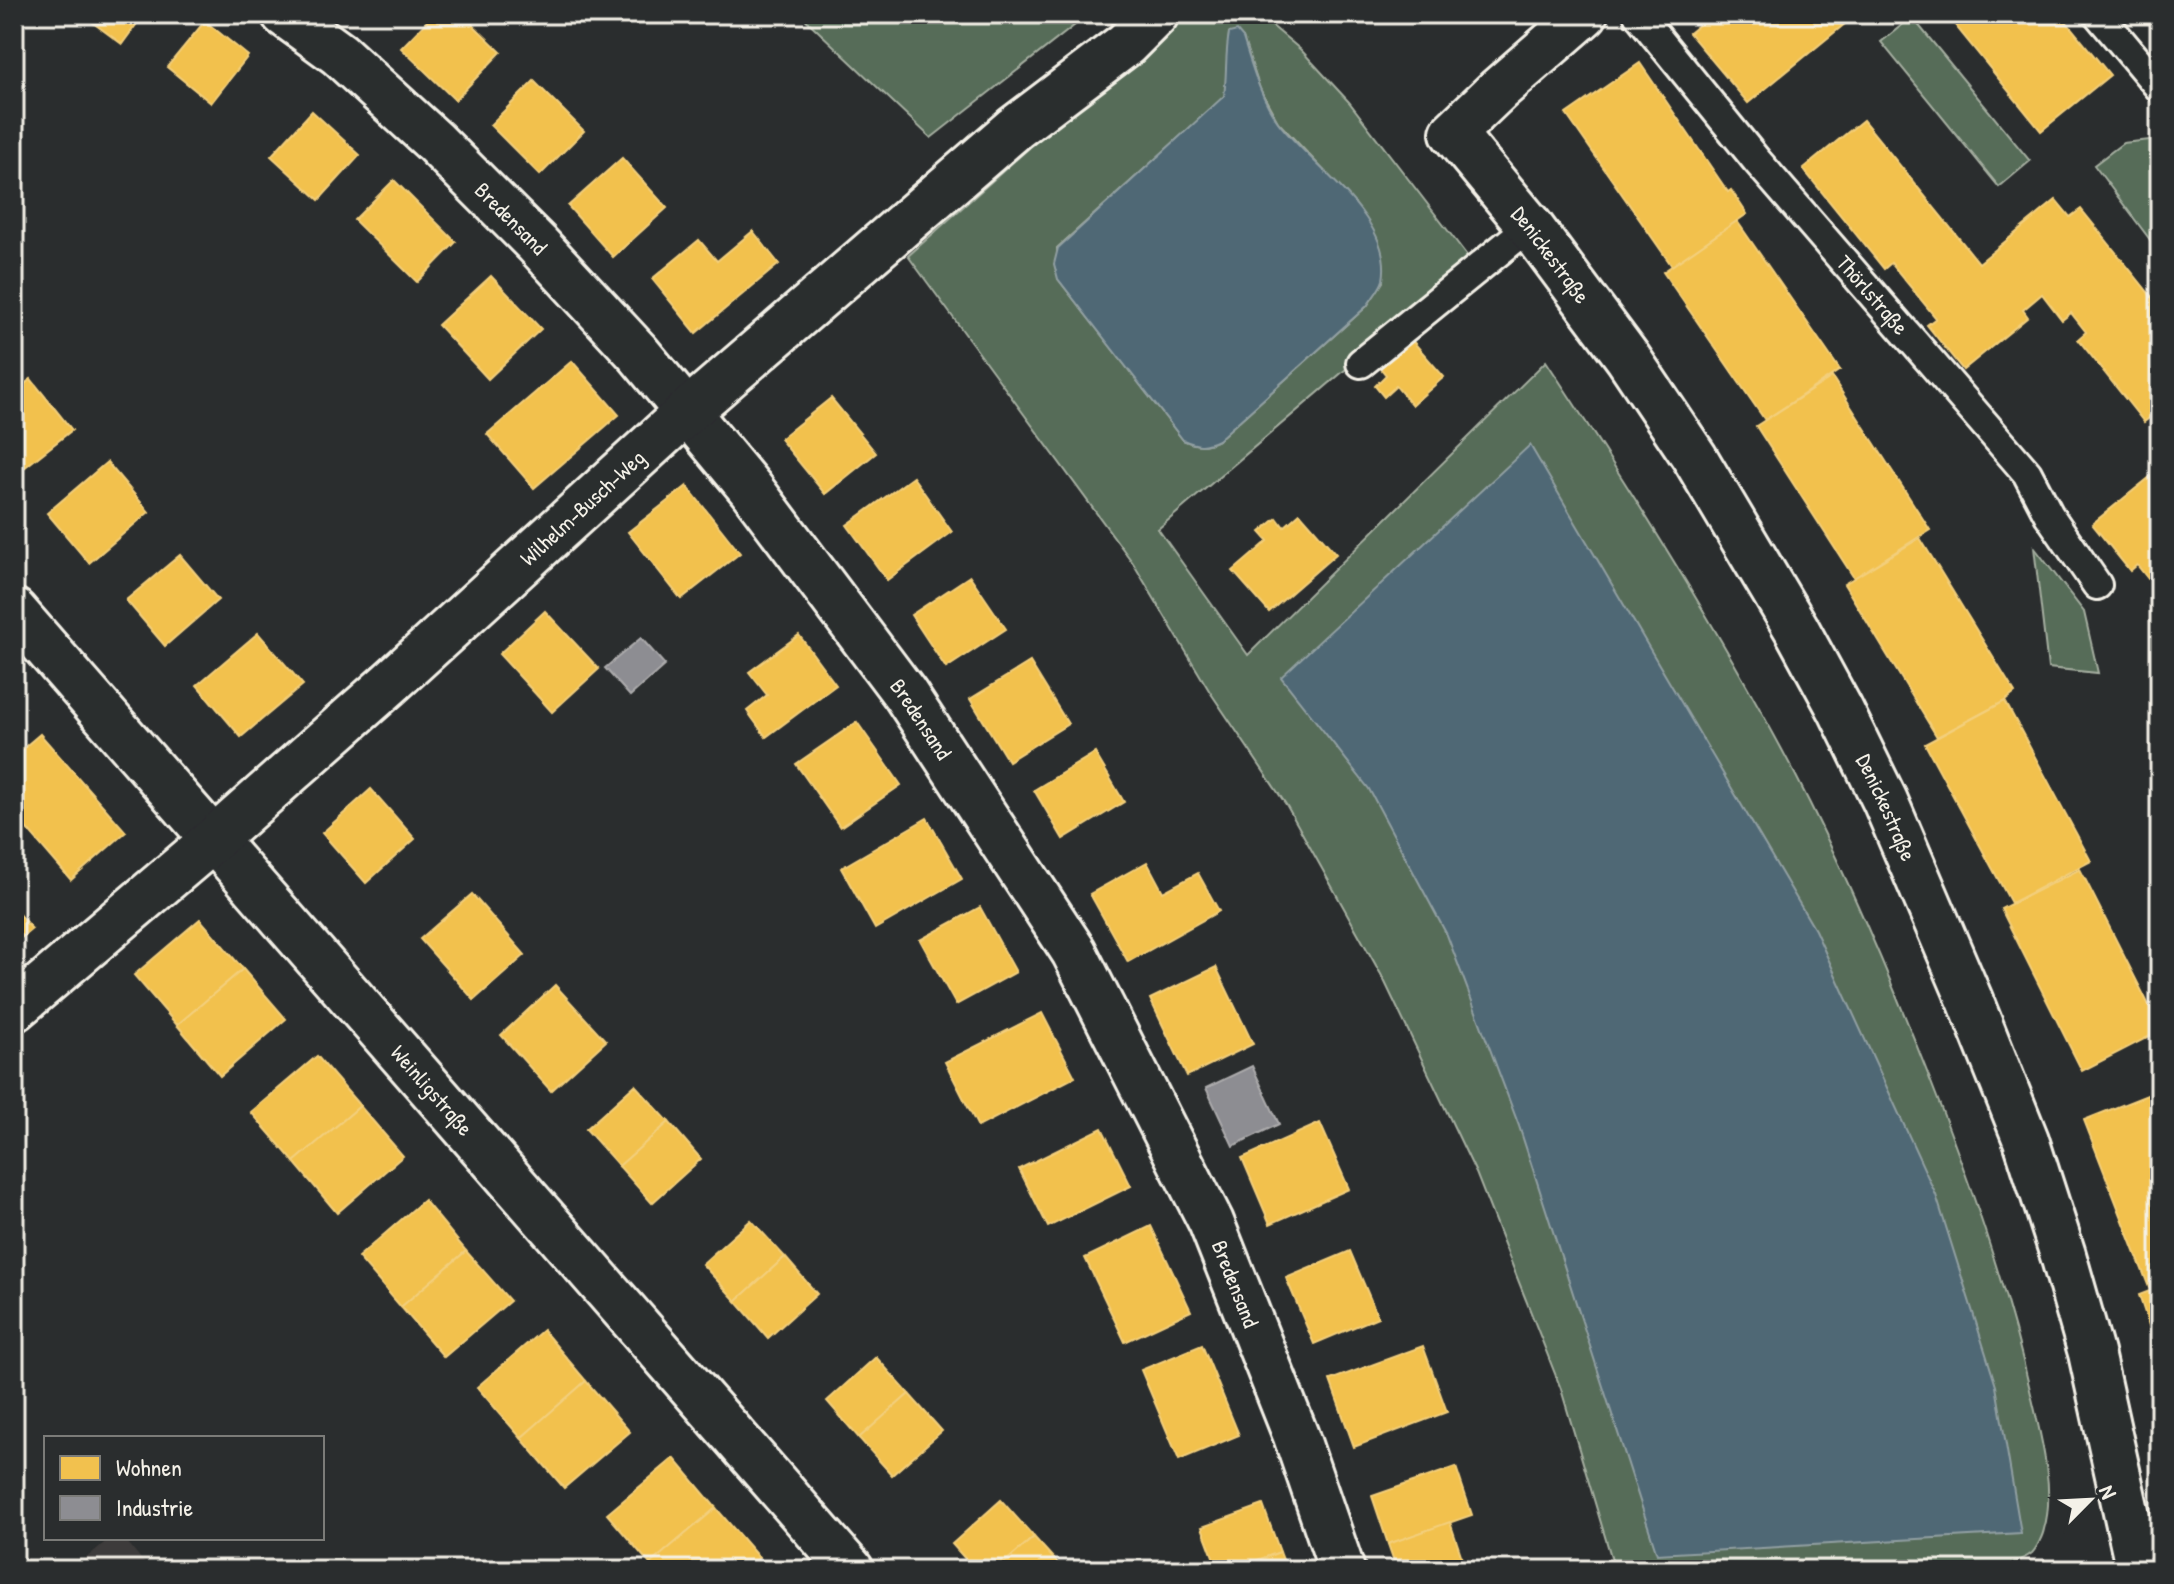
<svg xmlns="http://www.w3.org/2000/svg" width="2174" height="1584" font-family="'Patrick Hand',sans-serif">
<style>
.built{fill:#3e3b3a}
.green{fill:#566c59;stroke:#a5aea0;stroke-width:2;fill-rule:evenodd}
.water{fill:#4f6874;stroke:#919fa2;stroke-width:2}
.homes{fill:#f2c14e;stroke:#f3cf7c;stroke-width:2}
.industry{fill:#8d8d92;stroke:#acabac;stroke-width:2}
.lines{fill:none;stroke-linecap:round;stroke-linejoin:round}
.lane-casing{stroke:#f4f1e8;stroke-width:34}
.street-casing{stroke:#f4f1e8;stroke-width:50}
.lane{stroke:#2a2d2e;stroke-width:28}
.street{stroke:#2a2d2e;stroke-width:44}
.labels{text-anchor:middle;stroke-width:8;stroke-linejoin:round;paint-order:stroke}
.street-label{font-size:22px;fill:#f4f1e8;stroke:#2a2d2e}
</style>
<rect width="100%" height="100%" fill="#2a2d2e"/>
<filter id="ink" filterUnits="userSpaceOnUse"><feTurbulence type="fractalNoise" baseFrequency=".0125" numOctaves="2"/><feDisplacementMap in="SourceGraphic" scale="16" xChannelSelector="R" yChannelSelector="G"/><feConvolveMatrix kernelMatrix="1 2 1 2 8 2 1 2 1" color-interpolation-filters="sRGB"/></filter>
<g filter="url(#ink)">
<!-- built -->
<polygon class="built" points="110,1538 124,1538 150,1570 72,1570"/>
<!-- green -->
<g class="green">
<polygon points="800,14 1089,14 931,138"/>
<path d="M 1179,14 L 1258,14 L 1301,50 L 1349,102 L 1472,262 L 1158,529 L 1248,655 L 1546,361 C 1635,496 1721,633 1796,776 C 1847,875 1891,979 1931,1082 C 1971,1184 2007,1288 2031,1394 C 2040,1433 2056,1490 2044,1529 C 2043,1535 2037,1548 2032,1553 C 2024,1560 1998,1569 1987,1570 L 1615,1570 L 1561,1389 L 1476,1173 L 1383,978 L 1287,806 L 1210,692 L 1133,563 L 908,256 ZM 1229,33 L 1243,38 L 1260,89 L 1278,122 L 1349,197 L 1383,282 L 1367,306 L 1218,440 C 1204,447 1197,446 1183,440 L 1058,279 L 1057,248 L 1225,96 Z"/>
<polygon points="1912,17 2030,161 1999,187 1881,42"/>
<polygon points="2159,139 2160,140 2160,253 2094,165 2123,143"/>
<polygon points="2034,547 2084,612 2098,673 2048,668"/>
</g>
<!-- water -->
<g class="water">
<path d="M 1237,31 L 1243,38 C 1252,66 1260,97 1278,122 C 1309,165 1395,218 1383,280 C 1381,288 1372,298 1367,306 L 1218,440 C 1204,447 1197,446 1183,440 L 1058,279 L 1054,264 L 1058,248 L 1224,96 C 1227,75 1225,54 1229,33 Z"/>
<polygon points="1530,445 1815,930 1936,1195 1996,1386 2021,1533 1657,1554 1519,1126 1447,935 1369,789 1281,677"/>
</g>
<!-- homes -->
<g class="homes">
<polygon points="81,14 144,14 122,44"/>
<polygon points="434,14 462,14 501,52 455,100 401,48"/>
<polygon points="1712,14 1857,14 1748,103 1689,33"/>
<polygon points="1946,14 2060,14 2110,75 2041,131"/>
<polygon points="205,21 248,56 211,103 167,67"/>
<polygon points="1640,63 1728,192 1731,190 1747,214 1672,266 1566,114"/>
<polygon points="534,81 584,131 540,175 490,125"/>
<polygon points="312,111 360,155 319,200 271,156"/>
<polygon points="1863,120 1979,263 2056,200 2070,217 2081,209 2160,307 2160,425 2152,416 2144,422 2078,339 2086,332 2071,313 2062,320 2042,294 2023,310 2028,317 1963,370 1927,325 1936,318 1891,263 1884,269 1803,169"/>
<polygon points="622,158 667,208 613,257 568,206"/>
<polygon points="394,180 456,242 417,282 354,220"/>
<polygon points="1737,221 1840,370 1765,420 1663,272"/>
<polygon points="753,231 779,264 696,333 652,279 699,240 717,261"/>
<polygon points="491,276 541,329 488,379 438,325"/>
<polygon points="1409,337 1444,377 1412,405 1396,386 1384,397 1375,386 1386,375 1378,365"/>
<polygon points="572,361 619,415 534,488 487,434"/>
<polygon points="1832,377 1930,530 1854,578 1756,426"/>
<polygon points="31,379 72,430 14,476 14,392"/>
<polygon points="831,398 876,453 825,494 780,439"/>
<polygon points="107,462 149,512 89,563 47,513"/>
<polygon points="2155,473 2160,479 2160,594 2137,565 2130,571 2092,524"/>
<polygon points="913,477 952,532 887,580 847,525"/>
<polygon points="687,486 740,553 681,599 628,532"/>
<polygon points="1300,513 1336,554 1269,612 1233,571 1268,541 1260,532 1277,518 1284,527"/>
<polygon points="1920,538 2015,693 2005,701 1937,737 1844,584"/>
<polygon points="180,555 218,600 165,646 126,600"/>
<polygon points="970,576 1006,629 946,668 911,615"/>
<polygon points="545,611 599,669 552,712 499,654"/>
<polygon points="258,633 303,685 241,737 197,685"/>
<polygon points="799,635 836,685 766,737 747,711 767,695 749,672"/>
<polygon points="1030,662 1068,724 1008,761 970,699"/>
<polygon points="2005,701 2091,861 2011,903 1925,744"/>
<polygon points="857,722 901,785 840,827 796,764"/>
<polygon points="40,734 126,832 71,880 14,814 14,756"/>
<polygon points="1095,753 1124,802 1063,839 1034,790"/>
<polygon points="371,789 415,839 366,883 322,833"/>
<polygon points="927,818 962,879 875,929 841,868"/>
<polygon points="1147,862 1163,892 1198,873 1219,911 1128,962 1090,894"/>
<polygon points="2080,869 2160,1027 2160,1031 2082,1071 2001,909"/>
<polygon points="472,894 525,955 474,1000 420,939"/>
<polygon points="980,907 1016,972 956,1005 920,940"/>
<polygon points="14,909 32,929 14,944"/>
<polygon points="200,919 243,969 177,1025 134,975"/>
<polygon points="1216,967 1253,1044 1187,1076 1150,999"/>
<polygon points="243,969 286,1019 220,1076 177,1025"/>
<polygon points="555,985 606,1041 551,1091 501,1035"/>
<polygon points="1042,1013 1075,1077 978,1127 945,1062"/>
<polygon points="317,1056 360,1106 294,1162 251,1112"/>
<polygon points="635,1085 669,1122 619,1166 586,1129"/>
<polygon points="2160,1090 2160,1287 2150,1290 2084,1120"/>
<polygon points="360,1106 403,1156 337,1213 294,1162"/>
<polygon points="669,1122 701,1159 652,1203 619,1166"/>
<polygon points="1320,1123 1349,1189 1270,1224 1242,1158"/>
<polygon points="1102,1128 1131,1186 1048,1227 1019,1169"/>
<polygon points="424,1200 466,1251 401,1307 358,1257"/>
<polygon points="751,1220 785,1257 736,1301 702,1264"/>
<polygon points="1151,1226 1191,1311 1125,1342 1085,1258"/>
<polygon points="466,1251 510,1301 444,1357 401,1307"/>
<polygon points="1350,1251 1378,1317 1314,1344 1286,1278"/>
<polygon points="785,1257 817,1294 768,1338 736,1301"/>
<polygon points="2160,1287 2160,1359 2139,1295"/>
<polygon points="543,1330 586,1381 521,1438 477,1387"/>
<polygon points="1202,1345 1239,1435 1179,1460 1141,1370"/>
<polygon points="1423,1346 1447,1412 1354,1447 1330,1380"/>
<polygon points="876,1357 909,1394 859,1438 827,1401"/>
<polygon points="586,1381 630,1432 564,1488 521,1438"/>
<polygon points="909,1394 942,1431 892,1475 859,1438"/>
<polygon points="674,1458 716,1508 650,1564 607,1514"/>
<polygon points="1456,1467 1472,1515 1388,1544 1372,1496"/>
<polygon points="1001,1500 1034,1537 996,1570 975,1570 952,1544"/>
<polygon points="1263,1505 1280,1552 1230,1570 1218,1570 1202,1527"/>
<polygon points="716,1508 759,1558 745,1570 655,1570 650,1564"/>
<polygon points="1450,1522 1465,1567 1457,1570 1397,1570 1388,1544"/>
<polygon points="1034,1537 1064,1570 996,1570"/>
<polygon points="1280,1552 1287,1570 1230,1570"/>
</g>
<!-- industry -->
<g class="industry">
<polygon points="641,638 665,665 630,696 605,668"/>
<polygon points="1252,1066 1279,1124 1233,1146 1206,1088"/>
</g>
<g class="lines">
<defs>
<g id="lane">
<path id="s1" d="M 1638,14 L 1757,161 L 2027,473 L 2049,515 L 2097,585"/>
<polyline points="2098,14 2160,88"/>
<polyline points="1361,363 1530,226"/>
</g>
<g id="street">
<path id="s2" d="M 284,14 L 339,54 L 435,142 L 537,244 L 638,353 L 751,489 L 905,694 L 1074,952 L 1211,1222 L 1296,1436 L 1342,1570"/>
<path id="s3" d="M 1585,14 L 1498,90 L 1453,133 L 1530,226 L 1628,358 L 1695,458 L 1796,628 L 1840,709 L 1885,801 L 1970,1000 L 2026,1140 L 2063,1255 L 2091,1353 L 2139,1570"/>
<path id="s4" d="M 14,611 L 851,1570"/>
<path id="s5" d="M 14,1009 L 213,840 L 389,684 L 687,412 L 1015,128 L 1126,44 L 1156,14"/>
</g>
</defs>
<!-- lane casing -->
<use href="#lane" class="lane-casing"/>
<!-- street casing -->
<use href="#street" class="street-casing"/>
<!-- lane -->
<use href="#lane" class="lane"/>
<!-- street -->
<use href="#street" class="street"/>
</g>
</g>
<g class="labels">
<!-- street labels -->
<g class="street-label">
<text dy="8" stroke="none"><textPath href="#s2" startOffset="306">Bredensand</textPath></text>
<text dy="8" stroke="none"><textPath href="#s3" startOffset="334">Denickestraße</textPath></text>
<text dy="8" stroke="none"><textPath href="#s1" startOffset="366">Thörlstraße</textPath></text>
<text dy="8" stroke="none"><textPath href="#s5" startOffset="758">Wilhelm-Busch-Weg</textPath></text>
<text dy="8" stroke="none"><textPath href="#s2" startOffset="954">Bredensand</textPath></text>
<text dy="8" stroke="none"><textPath href="#s3" startOffset="982">Denickestraße</textPath></text>
<text dy="8" stroke="none"><textPath href="#s4" startOffset="636">Weinligstraße</textPath></text>
<text dy="8" stroke="none"><textPath href="#s2" startOffset="1602">Bredensand</textPath></text>
</g>
</g>
<!-- margin -->
<rect width="2174" height="1584" fill="none" stroke="#2a2d2e" stroke-width="48"/>
<rect x="24" y="24" width="2126" height="1536" fill="none" stroke="#f4f1e8" stroke-width="3" filter="url(#ink)"/>
<!-- legend -->
<rect x="44" y="1436" width="280" height="104" fill="#2a2d2e" stroke="#7b7b78" stroke-width="2"/>
<rect x="60" y="1456" width="40" height="24" fill="#f2c14e" stroke="#7b7b78" stroke-width="2"/>
<text x="116" y="1476" font-size="24" fill="#f4f1e8">Wohnen</text>
<rect x="60" y="1496" width="40" height="24" fill="#8d8d92" stroke="#7b7b78" stroke-width="2"/>
<text x="116" y="1516" font-size="24" fill="#f4f1e8">Industrie</text>
<!-- north arrow -->
<g transform="translate(2090 1500) rotate(66)" stroke="#2a2d2e" stroke-width="6" paint-order="stroke">
<path d="M0-6L14 30L0 20L-14 30Z" fill="#f4f1e8"/>
<text y="-12" font-size="22" font-weight="bold" text-anchor="middle" fill="#f4f1e8">N</text>
</g>
</svg>
